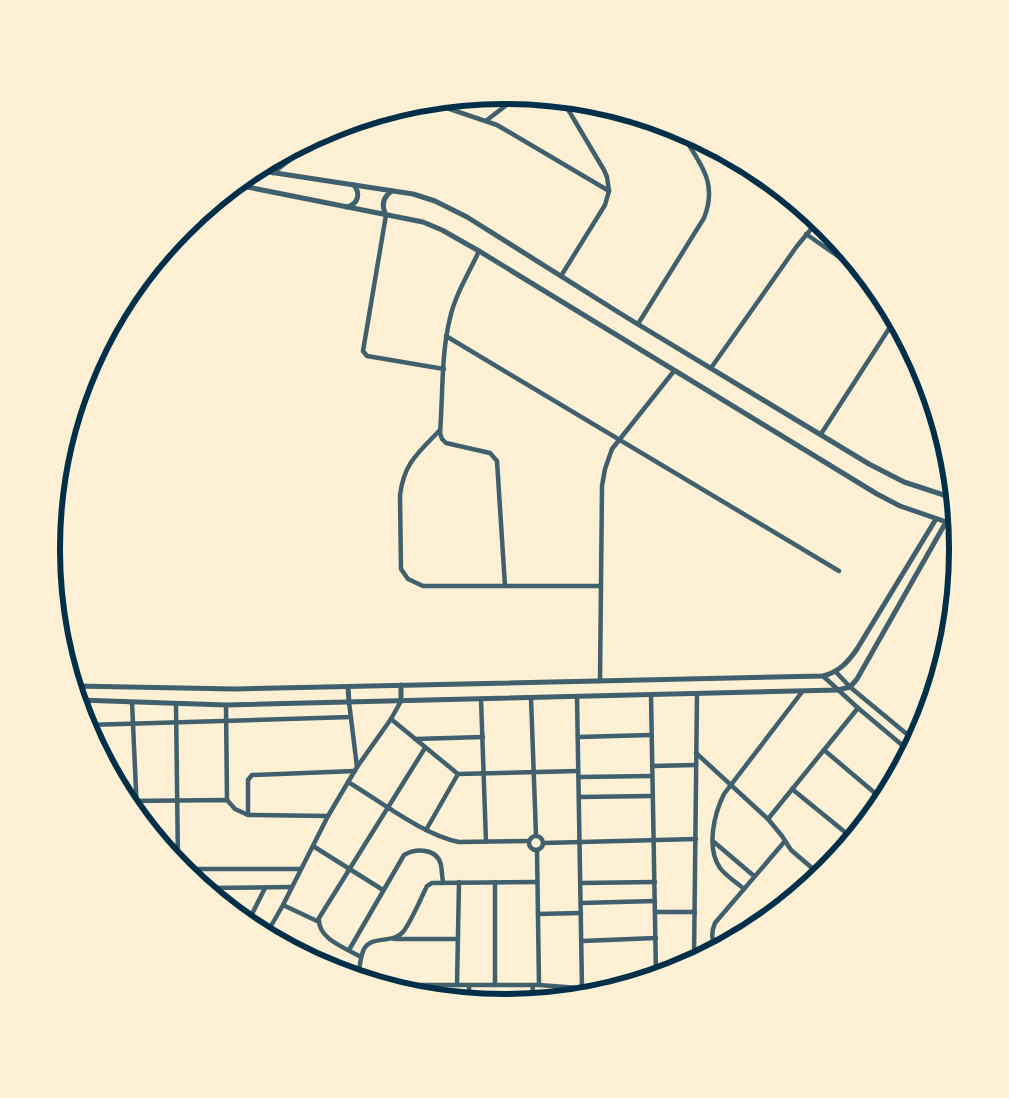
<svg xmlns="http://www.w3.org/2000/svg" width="1009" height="1098" font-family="Signika,sans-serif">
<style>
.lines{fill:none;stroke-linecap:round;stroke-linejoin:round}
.minor{stroke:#3f606c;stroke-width:4.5}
.tertiary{stroke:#3f606c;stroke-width:5}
.rim{fill:none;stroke:#003049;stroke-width:6}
</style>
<rect width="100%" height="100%" fill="#fdf0d5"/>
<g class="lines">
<!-- minor -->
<g class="minor">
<polyline points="432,103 497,125 609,191"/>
<polyline points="487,120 517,97"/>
<polyline points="273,173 319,137"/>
<polyline points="386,215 363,351 367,356 444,369"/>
<polyline points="806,234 862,273"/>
<path d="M 479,251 C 469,273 455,295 450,318 C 441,354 443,396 440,433 L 442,439 L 446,443 L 490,453 L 497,461 L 505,586"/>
<polyline points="561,276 605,205 609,191 607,177 604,170 563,101"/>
<path d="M 638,324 L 704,218 C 719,181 698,161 680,131"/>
<polyline points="446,336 839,571"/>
<polyline points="711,368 797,246 817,222"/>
<path d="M 440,430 C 418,453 404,463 400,495 L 401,569 L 408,579 L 423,586 L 601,586"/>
<polyline points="821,434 894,321"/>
<polyline points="836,672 850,687 914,740"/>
<polyline points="823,676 858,708 908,750"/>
<polyline points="600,681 602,486 605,469 612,449 674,371"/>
<polyline points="651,695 656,975"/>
<polyline points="577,697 582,988"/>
<polyline points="531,698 536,835"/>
<polyline points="481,699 486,842"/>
<polyline points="132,702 137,812"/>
<polyline points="349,702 357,767"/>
<polyline points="176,704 178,863"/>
<polyline points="226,705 227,800"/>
<polyline points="391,719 458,774 578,771"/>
<polyline points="87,725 351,717"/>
<polyline points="578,737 651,735"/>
<polyline points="415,739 483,737"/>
<polyline points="824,750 882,799"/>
<polyline points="696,753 768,819 782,836 791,850 819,874"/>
<polyline points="652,766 696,765"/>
<polyline points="579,777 652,776"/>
<path d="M 348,782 C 380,801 423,835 459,842 L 529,841"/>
<polyline points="792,789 851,837"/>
<polyline points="579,797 653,796"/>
<polyline points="128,801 227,800 235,809 248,815 328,816"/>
<polyline points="248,815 248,780 252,775 355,771"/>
<polyline points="768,819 858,708"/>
<polyline points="426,830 458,774"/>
<circle cx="536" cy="843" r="7"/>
<polyline points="714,842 754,876"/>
<polyline points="543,843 696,839"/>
<polyline points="313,846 383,890"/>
<polyline points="537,850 539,985"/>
<polyline points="184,869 301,869"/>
<polyline points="495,882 495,985"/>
<polyline points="581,883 655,882"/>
<polyline points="207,888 292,887"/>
<path d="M 744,889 C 737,883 726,876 720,868 C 706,848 714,814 724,794 L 802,692"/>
<polyline points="581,903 655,901"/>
<polyline points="283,905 319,922"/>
<polyline points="655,912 695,912"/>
<polyline points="538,914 581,913"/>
<polyline points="248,922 265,888"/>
<polyline points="267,933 283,905 328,816 357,767 391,719 401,701"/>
<polyline points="394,939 458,939"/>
<polyline points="582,941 656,938"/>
<path d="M 715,948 C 711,939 711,932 715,923 L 785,841"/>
<path d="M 349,950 L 404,855 C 416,848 437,848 441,865 C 442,871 442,876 443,882"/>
<path d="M 361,957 C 346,948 317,939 319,918 L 425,748"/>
<polyline points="694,959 697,694"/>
<path d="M 358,976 C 360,967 360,957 364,949 C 372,935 393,944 403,932 C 411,922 421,898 427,886 L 432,883 L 537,882"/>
<polyline points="389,985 539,985 605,990"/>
<polyline points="457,985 459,882"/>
<polyline points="429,995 429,986"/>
<polyline points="469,999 469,985"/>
<polyline points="532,1000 533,985"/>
</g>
<!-- tertiary -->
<g class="tertiary">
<polyline points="256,170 413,194 435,201 467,217 626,317 869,464 904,482 953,498"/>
<polyline points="237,185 423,222 442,230 479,251 877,494 900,506 955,525"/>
<path d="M 347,207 C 358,204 361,194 354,185"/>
<path d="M 386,215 C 381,205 383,197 392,191"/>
<polyline points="946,496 951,485"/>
<polyline points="401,685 401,701"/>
<path d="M 75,686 L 235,689 L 823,676 C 839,672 848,662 857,649 L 936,519"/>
<polyline points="348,687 349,702"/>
<polyline points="79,700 226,705 838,690 850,687 857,679 946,522"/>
</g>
</g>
<!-- crop -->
<path d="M0 0H1009V1098H0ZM504 104H505A444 444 0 0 1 949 548V550A444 444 0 0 1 505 994H504A444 444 0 0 1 60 550V548A444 444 0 0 1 504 104Z" fill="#fdf0d5" fill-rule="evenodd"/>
<path class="rim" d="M504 104H505A444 444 0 0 1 949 548V550A444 444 0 0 1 505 994H504A444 444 0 0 1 60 550V548A444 444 0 0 1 504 104Z"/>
</svg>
